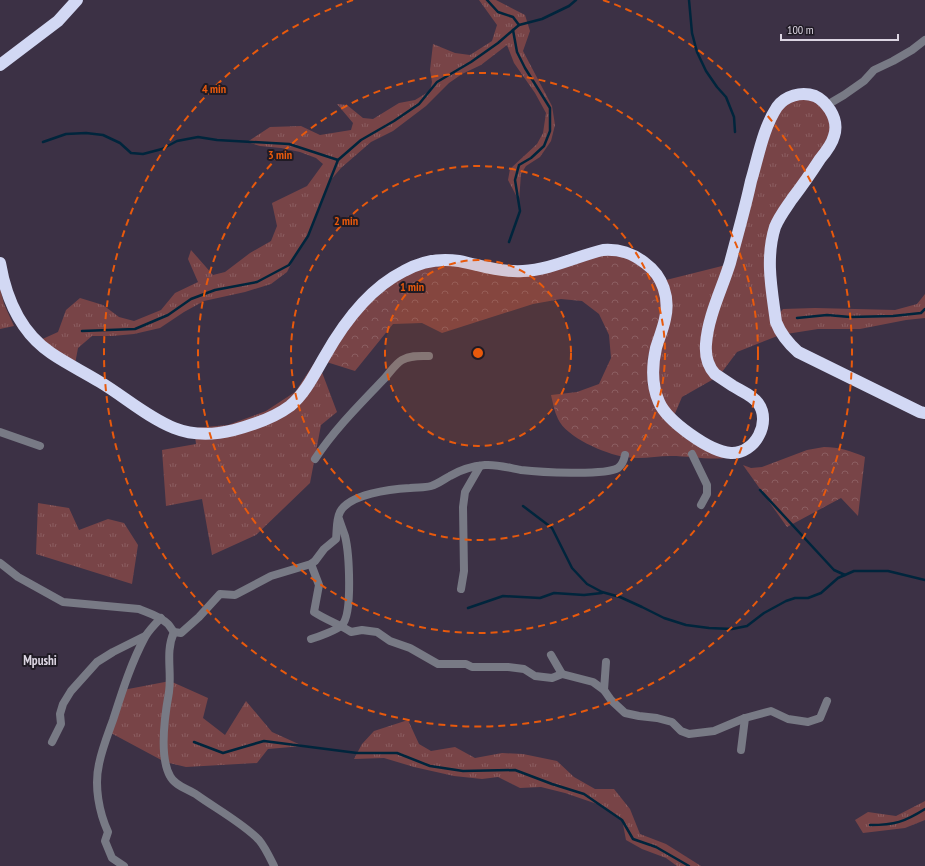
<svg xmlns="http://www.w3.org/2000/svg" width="925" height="866" font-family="'PT Sans Narrow',sans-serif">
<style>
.grass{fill:url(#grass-tufts)}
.forest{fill:url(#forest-crowns)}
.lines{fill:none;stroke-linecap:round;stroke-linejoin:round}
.stream{stroke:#00253c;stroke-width:2.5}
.street{stroke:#787a85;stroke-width:8}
.highway{stroke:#d2d8f4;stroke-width:12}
.ring{fill:none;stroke:#e8590c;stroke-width:2;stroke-dasharray:7 5}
.labels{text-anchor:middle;stroke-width:4;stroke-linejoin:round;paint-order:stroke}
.quarter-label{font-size:13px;font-weight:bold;fill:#dcd5e2;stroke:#201b25}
.centre{fill:#e8590c;stroke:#201b25;stroke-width:2}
.ring-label{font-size:12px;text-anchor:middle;font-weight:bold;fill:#e8590c;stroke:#201b25;stroke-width:4;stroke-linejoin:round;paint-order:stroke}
</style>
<defs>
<pattern id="grass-tufts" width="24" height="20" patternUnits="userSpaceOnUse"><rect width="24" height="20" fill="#784447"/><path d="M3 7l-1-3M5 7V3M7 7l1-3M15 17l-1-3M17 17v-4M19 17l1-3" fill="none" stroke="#8b5e61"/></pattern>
<pattern id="forest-crowns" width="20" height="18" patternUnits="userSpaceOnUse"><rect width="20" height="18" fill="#784447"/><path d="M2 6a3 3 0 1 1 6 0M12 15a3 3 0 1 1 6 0" fill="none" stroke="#8b5e61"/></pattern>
</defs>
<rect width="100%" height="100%" fill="#3c3145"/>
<!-- grass -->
<g class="grass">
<polygon points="479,0 496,0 525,15 530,31 523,51 552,106 555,125 551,141 540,157 526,166 521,174 519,201 508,180 510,169 537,144 543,133 546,113 535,93 514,63 507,45 481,65 462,74 449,83 426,106 393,131 371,142 341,168 329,182 308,236 296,254 287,272 271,284 245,292 204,301 184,312 160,328 134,334 112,336 92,336 78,348 75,364 38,341 58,332 66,310 80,298 103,305 119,317 134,321 161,310 175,293 198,282 188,259 191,250 213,275 225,272 250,253 271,241 277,226 272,203 307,186 323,164 316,158 300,152 281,148 260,146 247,142 270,127 301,126 320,135 351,130 353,123 337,104 347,105 363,118 373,119 399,103 415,100 430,91 432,82 430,70 433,44 455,53 470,55 492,41 497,25"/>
<polygon points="790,93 826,100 832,135 775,218 774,320 783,309 815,308 895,310 917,304 925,294 925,318 906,320 860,329 818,329 780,335 737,352 719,376 682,397 671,423 654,400 646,381 646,363 653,340 658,282 726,265 757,150"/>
<polygon points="0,288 4,304 14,326 0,329"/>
<polygon points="317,359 337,412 321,425 310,483 256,535 212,555 202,499 166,506 162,450 196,444 194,428 228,425 266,411 295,392"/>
<polygon points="38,503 69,508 79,530 108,519 124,523 138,545 132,584 36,554"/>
<polygon points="170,681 208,698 203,718 225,735 246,701 272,732 303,746 268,749 257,763 186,767 165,762 109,732 123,690"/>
<polygon points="408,720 419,744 431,751 455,747 475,758 502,753 523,754 557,761 574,777 595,789 614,789 630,809 640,834 666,844 701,866 677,866 666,858 642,849 626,840 622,819 600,805 565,793 541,787 520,788 498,777 482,779 454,776 414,767 384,758 354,759 362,744 374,731"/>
<polygon points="925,801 925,820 905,828 863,833 855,820 868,812 896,816"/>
</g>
<!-- forest -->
<g class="forest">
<path d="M 632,251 L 658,282 L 663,313 L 653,340 L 646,363 L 646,381 L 654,400 L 726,458 C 709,460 688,456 671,456 C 656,456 640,460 625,457 C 605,454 566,437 558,419 C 554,411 553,403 551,395 L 577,392 L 599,384 L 611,358 L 609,335 L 599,314 L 582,301 L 561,299 L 533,304 L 442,333 L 422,323 L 393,324 L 355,371 L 317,359 L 338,330 L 423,258 L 506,269 Z"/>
<path d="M 824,447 C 839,447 851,451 865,457 L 858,516 L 841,498 L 787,527 L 743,465 L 751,468 L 762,467 L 807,450 Z"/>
</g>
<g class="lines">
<!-- stream -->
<g class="stream">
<polyline points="487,0 498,12 513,17 519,25"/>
<polyline points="689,0 692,33 697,52 706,71 717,87 726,97 734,117 735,132"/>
<polyline points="43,142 66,134 86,133 103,135 120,143 131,153 143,154 162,149 177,141 198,137 217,140 289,144 338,160"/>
<polyline points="509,242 520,211 515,180 519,165 531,158 544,146 550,131 550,108 525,68 517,52 513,30"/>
<polyline points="797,318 827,315 850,317 893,316 921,313 925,309"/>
<polyline points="82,331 135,329 168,315 191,299 215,290 257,282 289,265 308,236 338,160 361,140 394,121 419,104 437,82 471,62 498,43 519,25 542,19 569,6 576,0"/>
<polyline points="760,490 834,570 845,575"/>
<polyline points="523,506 552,528 572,568 587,584 602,592 620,597 642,607 664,618 686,625 709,628 732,629 747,626 764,613 786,601 795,598 808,598 821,593 838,578 854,571 888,571 925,580"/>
<polyline points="468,608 503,596 540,598 554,593 584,595 602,593"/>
<polyline points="194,742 223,753 264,741 357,753 397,753 430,766 463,771 515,770 552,784 584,794 622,820 633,839 656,847 689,866"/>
<path d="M 870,825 C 895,825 904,822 925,809"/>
</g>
<!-- street -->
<g class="street">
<polyline points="827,105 844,95 864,81 874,70 893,61 912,50 925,40"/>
<polyline points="0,432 40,446"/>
<polyline points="692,454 707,485 707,494 701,505"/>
<path d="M 315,459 C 334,430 359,405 383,380 C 389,374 395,364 402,360 C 411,355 420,356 429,356"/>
<path d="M 0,563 L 18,577 L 63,602 L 139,609 C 149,613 160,616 168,624 C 170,626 171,629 174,632 L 181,633 L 199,617 L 220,594 L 235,595 L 271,576 L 311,564 L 315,561 L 324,549 L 336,539 C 337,531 336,520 340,512 C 349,494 391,489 410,488 C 417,487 425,488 431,486 C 438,484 444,479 450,476 C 460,470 473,466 485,465 C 497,464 509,468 521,470 C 538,472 605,476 618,468 C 622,465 624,460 625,455"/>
<path d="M 311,564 L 319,585 L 314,612 C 326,620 339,624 351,632 L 362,630 L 377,632 L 390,641 L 410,648 L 438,664 L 466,664 L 472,667 L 508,667 L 524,669 L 535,676 L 552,678 L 562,674"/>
<polyline points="461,589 464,571 463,507 465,492 480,466"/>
<path d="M 174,632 C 165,652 172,671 169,692 C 165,714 159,756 170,776 C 175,786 188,789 197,795 C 215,808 244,824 259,840 C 265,847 270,858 274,866"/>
<path d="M 311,639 C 318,637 337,630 342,625 C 353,614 349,552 345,536 C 343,530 341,525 339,519"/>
<polyline points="551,655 562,674 593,682 604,690"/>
<polyline points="606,662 604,690 611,700 625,713 639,716 657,718 672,722 681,731 689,734 714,731 745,718 771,711 788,719 808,722 820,718 827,701"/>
<polyline points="52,742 61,724 60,714 63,704 71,691 97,662 113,652 145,636"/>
<polyline points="741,750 745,718"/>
<path d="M 124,866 L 112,858 L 105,841 L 108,832 C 99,812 94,786 99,764 C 102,749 108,734 113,720 C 122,692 131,663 145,637 C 149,630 155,624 161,618"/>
</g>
<!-- highway -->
<g class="highway">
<polyline points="0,65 58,21 77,0"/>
<path d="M 0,263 C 6,298 20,332 51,353 C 67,364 84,372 100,382 C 125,397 147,417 174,428 C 194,436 214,435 234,430 C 253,425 274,418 290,406 C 305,394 315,373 325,356 C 343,324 370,288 404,271 C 420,262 440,258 459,261 C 465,262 471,264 477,265 C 492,269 507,272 523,271 C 550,270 577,256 603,250 C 620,249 632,253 645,263 C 663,276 670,298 665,319 C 663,329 659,338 656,348 C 652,366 651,384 659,402 C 667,421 710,452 731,453 C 755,454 772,422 758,403 C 752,395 741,391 733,386 C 727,382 721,378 715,374 C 707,365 705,356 706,344 C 708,316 722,289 730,263 C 737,236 745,209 751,181 C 758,158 763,128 777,107 C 785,96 801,91 815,96 C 822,99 826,104 830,110 C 835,118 837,127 834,136 C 832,144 825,153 820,159 C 811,173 802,186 792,199 C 786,208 779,217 775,227 C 765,259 772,291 776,322 C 781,335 788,343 798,352 L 920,412 L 925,413"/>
</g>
</g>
<!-- distance rings -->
<circle cx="478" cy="353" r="93" fill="#e8590c" fill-opacity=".12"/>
<g class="ring">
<circle cx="478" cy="353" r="93"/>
<circle cx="478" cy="353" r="187"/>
<circle cx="478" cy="353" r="280"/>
<path d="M603 0A374 374 0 1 1 353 0"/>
</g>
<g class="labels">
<!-- quarter labels -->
<g class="quarter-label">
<text x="40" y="665">Mpushi</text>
</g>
</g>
<circle cx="478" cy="353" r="6" class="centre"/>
<g class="ring-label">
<text x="214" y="93">4 min</text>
<text x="280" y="159">3 min</text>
<text x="346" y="225">2 min</text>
<text x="412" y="291">1 min</text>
</g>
<!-- scale -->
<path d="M781 34v6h117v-6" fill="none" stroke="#dcd5e2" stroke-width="2"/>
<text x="787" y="34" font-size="12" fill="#dcd5e2" stroke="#201b25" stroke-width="3" paint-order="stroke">100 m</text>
</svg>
